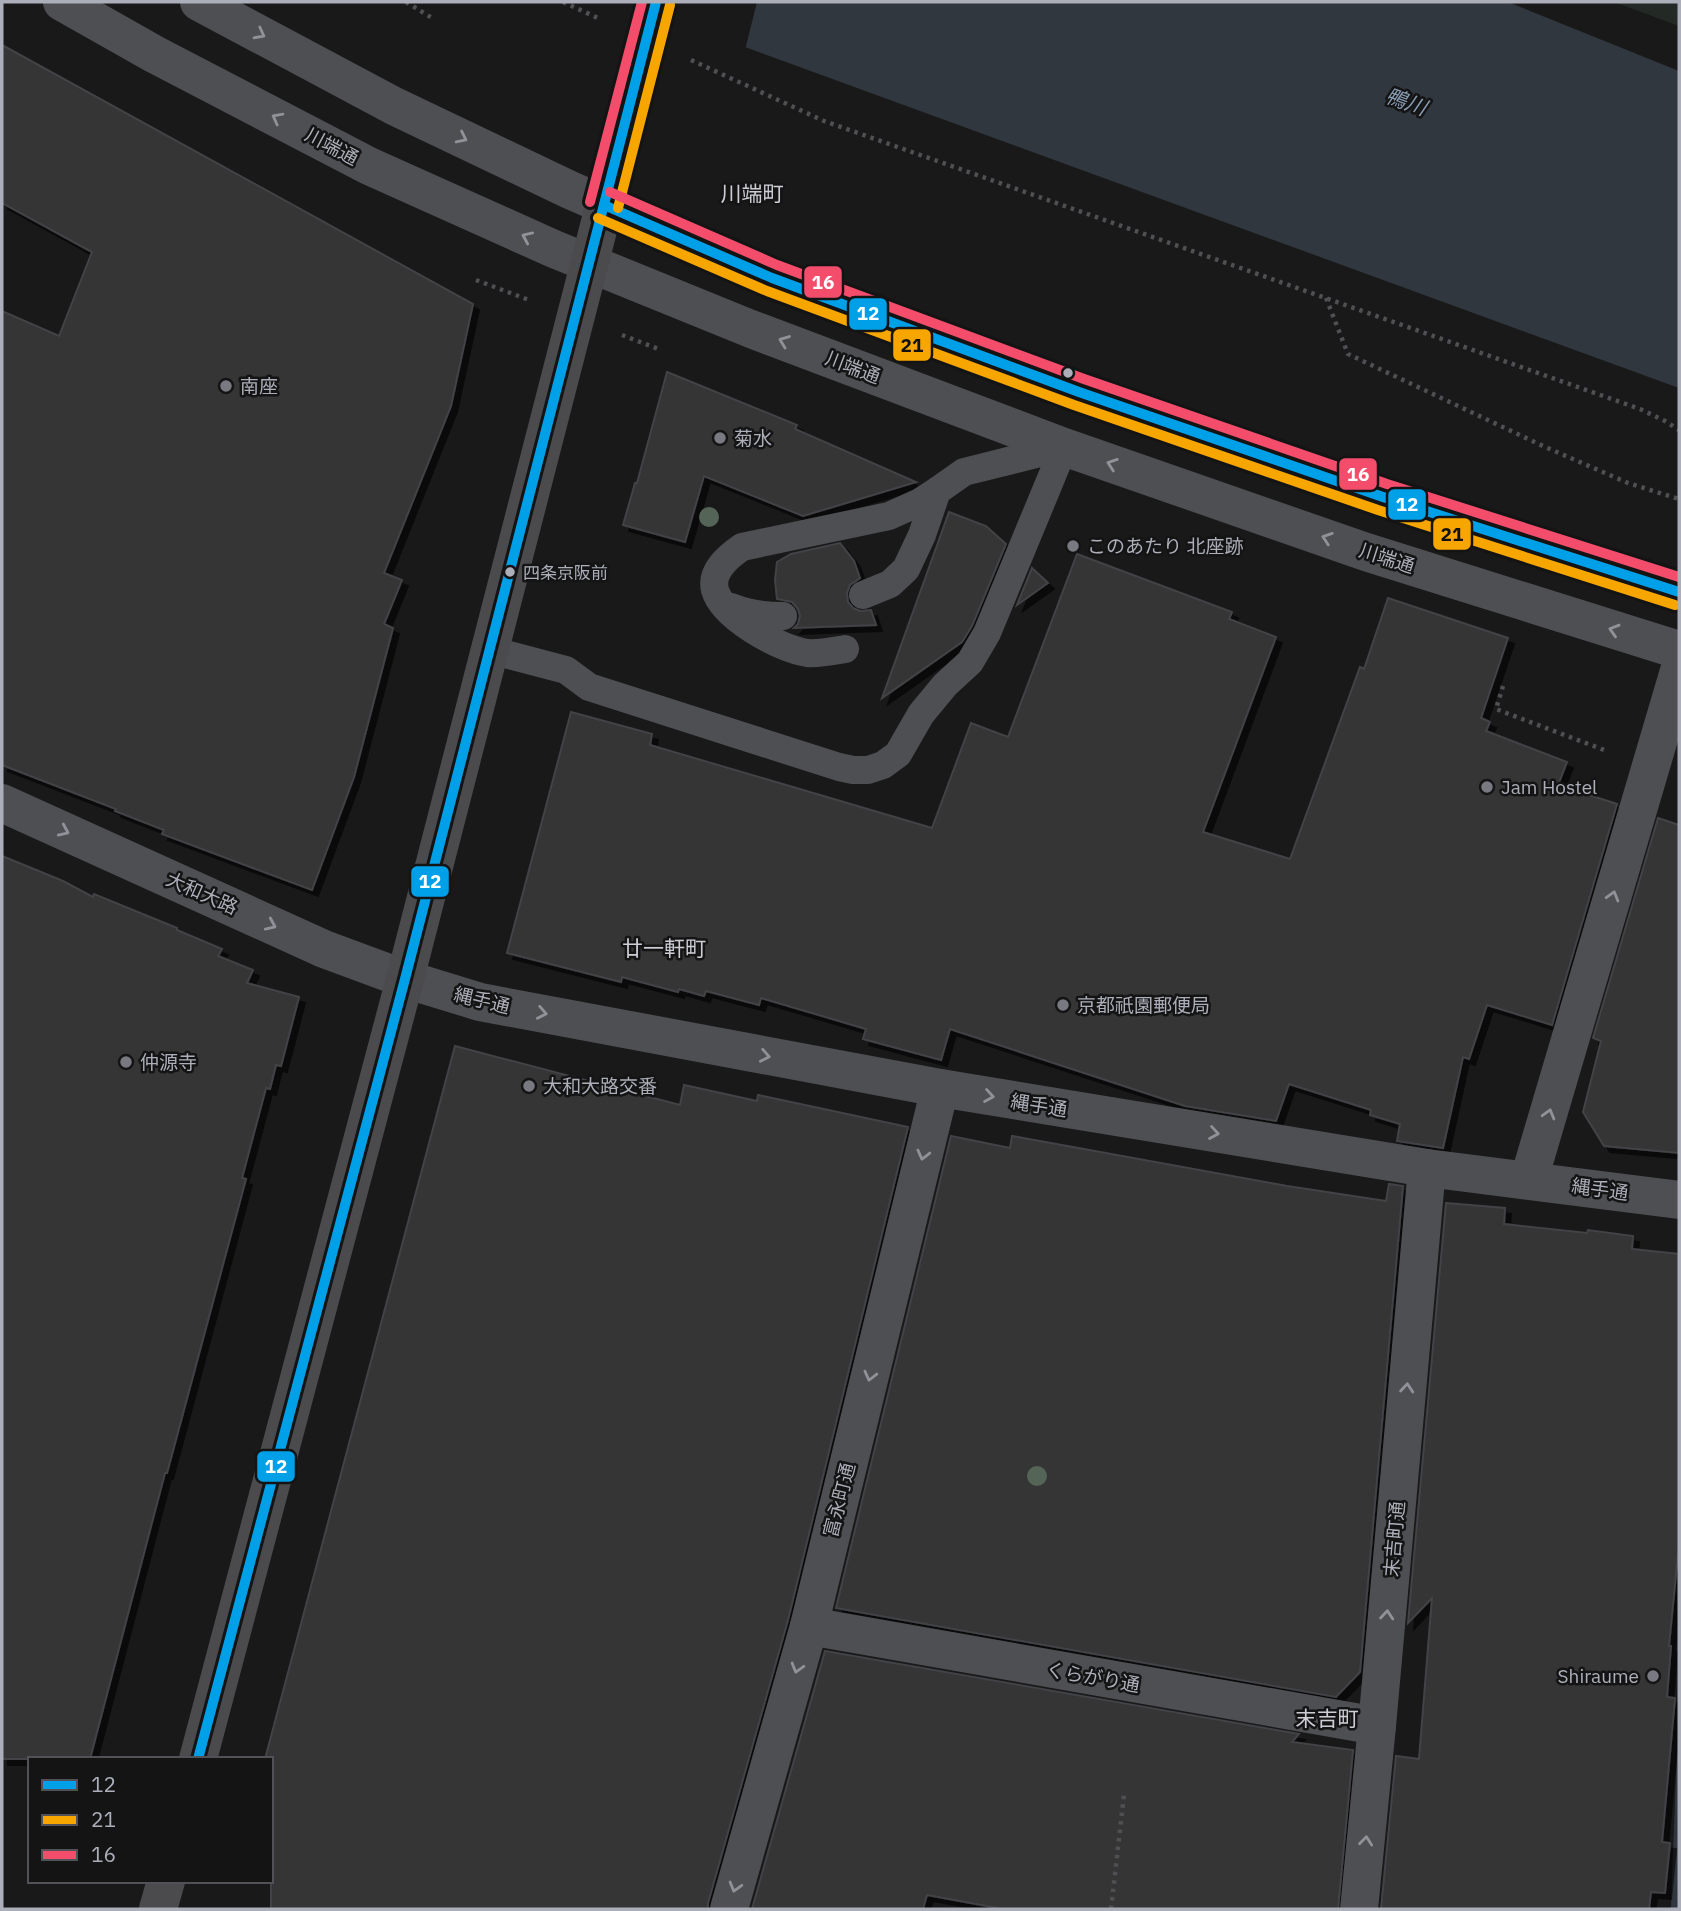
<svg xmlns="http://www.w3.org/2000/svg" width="1681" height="1911" font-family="'IBM Plex Sans','Noto Sans JP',sans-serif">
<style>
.green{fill:#232924}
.water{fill:#31373e}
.pier{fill:#19191a}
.building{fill:#343435;stroke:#424346;stroke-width:2;filter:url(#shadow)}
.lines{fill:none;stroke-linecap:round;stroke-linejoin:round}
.path{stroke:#4f5053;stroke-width:4.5;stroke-dasharray:3.5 5;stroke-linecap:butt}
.service{stroke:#4e4f52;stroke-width:28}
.minor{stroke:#4e4f52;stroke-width:38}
.tertiary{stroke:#4e4f52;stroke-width:38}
.primary{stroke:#4b4b4e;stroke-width:38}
.primary-bridge{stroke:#4b4b4e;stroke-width:38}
.bus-1-casing{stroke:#141415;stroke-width:16}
.bus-2-casing{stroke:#141415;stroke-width:16}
.bus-3-casing{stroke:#141415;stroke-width:16}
.bus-1{stroke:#00a0e9;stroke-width:10}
.bus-2{stroke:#f7a600;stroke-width:10}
.bus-3{stroke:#f44d6c;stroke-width:10}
.tree{fill:#546457}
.oneway{stroke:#90929a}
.bus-dot{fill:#acafb9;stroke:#141415;stroke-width:2.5}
.poi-dot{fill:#797a81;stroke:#141415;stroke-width:2.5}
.labels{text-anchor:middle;stroke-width:5;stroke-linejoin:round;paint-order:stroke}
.bus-label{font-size:17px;fill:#acafb9;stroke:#141415;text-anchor:start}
.street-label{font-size:19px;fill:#acafb9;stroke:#141415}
.poi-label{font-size:19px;fill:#acafb9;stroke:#141415;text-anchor:start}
.water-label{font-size:21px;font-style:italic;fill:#879ab0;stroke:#141415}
.neighbourhood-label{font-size:21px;fill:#cdced5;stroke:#141415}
.line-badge{stroke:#141415;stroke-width:2.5}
.badge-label{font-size:19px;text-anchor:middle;font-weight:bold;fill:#fff}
.pale-badge-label{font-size:19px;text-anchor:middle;font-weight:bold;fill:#111}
</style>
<defs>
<filter id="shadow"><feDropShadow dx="6" dy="6" stdDeviation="0" flood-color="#0009"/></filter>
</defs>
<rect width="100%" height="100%" fill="#19191a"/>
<!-- green -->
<polygon class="green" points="1614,2 1679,2 1679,26"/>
<!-- water -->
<g class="water">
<polygon points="643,2 1508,2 1679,71 1679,388 745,47"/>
<polygon points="1679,1692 1679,1909 1671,1909"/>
</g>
<!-- pier -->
<polygon class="pier" points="640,2 757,2 745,50 642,5"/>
<!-- building -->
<g class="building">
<polygon points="2,45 473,304 451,406 384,573 402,580 384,624 393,628 354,777 312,890 162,834 164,830 115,811 116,809 2,765 2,311 59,336 92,252 2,203"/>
<polygon points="667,372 797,425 795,429 916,482 803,516 704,476 685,542 623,525 635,483 637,483"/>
<polygon points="949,512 986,526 1006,544 972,626 962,642 882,698"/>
<polygon points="840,543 854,561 860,578 850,585 847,593 848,602 853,608 860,611 871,610 876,625 794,628 798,624 800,616 798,609 792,602 777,599 775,580 777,562 791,554"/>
<polygon points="1077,554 1232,612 1229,619 1276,637 1203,832 1290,859 1360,667 1364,669 1388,598 1508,638 1481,718 1490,722 1486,731 1567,762 1558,785 1617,804 1552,1025 1487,1005 1469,1059 1463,1057 1443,1148 1397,1141 1400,1124 1370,1115 1371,1110 1289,1084 1276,1121 1185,1106 950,1029 941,1060 863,1039 866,1029 761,998 759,1005 706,991 704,996 679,989 678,992 622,977 621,982 507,953 571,712 652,734 650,745 932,828 971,723 1008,737"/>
<polygon points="1032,568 1048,583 1017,605"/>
<polygon points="1658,818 1679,825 1679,1153 1604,1146 1583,1112 1601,1041 1593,1038"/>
<polygon points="2,856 63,881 93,897 94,894 177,928 177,930 222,949 218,956 253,970 247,983 299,997 281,1066 276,1065 270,1089 266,1088 242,1178 246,1179 167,1473 165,1473 90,1759 2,1759"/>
<polygon points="455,1046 680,1105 684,1085 757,1101 758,1095 908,1127 788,1620 708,1903 708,1909 271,1909 271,1759 265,1759"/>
<polygon points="951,1136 1010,1148 1012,1136 1287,1186 1386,1201 1389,1184 1403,1186 1360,1672 1336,1697 836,1608"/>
<polygon points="1446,1203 1505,1208 1504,1224 1587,1233 1588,1230 1633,1236 1632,1249 1679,1254 1679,1543 1669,1646 1671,1646 1667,1697 1675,1698 1662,1842 1670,1843 1665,1893 1651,1892 1649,1909 1381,1909 1396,1756 1419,1759 1432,1598 1408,1623"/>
<polygon points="825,1651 1299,1734 1292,1742 1353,1750 1338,1909 1003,1909 927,1895 923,1909 752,1909"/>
</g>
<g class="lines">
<!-- path -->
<g class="path">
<polyline points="406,2 432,18"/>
<polyline points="563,2 600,19"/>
<polyline points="691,60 824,121 1640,409 1665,421 1679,430"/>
<polyline points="476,280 529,300"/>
<polyline points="1326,298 1348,354 1543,446 1628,483 1679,499"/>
<polyline points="622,335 661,350"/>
<polyline points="1503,686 1496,709 1604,750"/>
<polyline points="1111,1909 1124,1795"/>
</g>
<!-- service -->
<g class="service">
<path d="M 731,607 C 748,614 765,616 783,616"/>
<path d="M 845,649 C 833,651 819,654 807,653 C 780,649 723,618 715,590 C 710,571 729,556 742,547 L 889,516 L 920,502 L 937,491"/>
<polyline points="490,650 566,670 589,687 839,767 853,770 868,770 883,765 898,754 921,714 945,685 970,662 987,633 1064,447 964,472 937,491 922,535 906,569 890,584 863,595"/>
</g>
<!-- minor -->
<g class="minor">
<polyline points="2,803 324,949 405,979 480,1002 940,1088 1427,1168 1679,1200"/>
<polyline points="1529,1179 1679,671"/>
<polyline points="809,1626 1377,1726"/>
<polyline points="729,1909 809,1626 940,1088"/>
<polyline points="1359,1909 1377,1726 1427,1168"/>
</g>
<!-- tertiary -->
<g class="tertiary">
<polyline points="62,2 154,54 369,166 554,249 751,329 1064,447 1366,552 1679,650"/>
<polyline points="199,2 394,106 570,190 772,278 1079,392 1383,497 1679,592"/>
</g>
<!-- primary -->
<g class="primary">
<polyline points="198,1759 405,979 639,71"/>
<polyline points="158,1909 166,1881"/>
</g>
<!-- primary-bridge -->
<polyline class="primary-bridge" points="639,71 656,2"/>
<defs>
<g id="bus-1">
<polyline points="604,205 772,278 1079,392 1383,497 1679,592"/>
<polyline points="198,1759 405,979 656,2"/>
</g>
<g id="bus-2">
<polyline points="618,208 670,5"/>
<polyline points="598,218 767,291 1074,405 1378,510 1675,605"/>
</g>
<g id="bus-3">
<polyline points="610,192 777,265 1084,379 1387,484 1679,577"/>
<polyline points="590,202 642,2"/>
</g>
</defs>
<!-- bus-1 casing -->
<use href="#bus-1" class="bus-1-casing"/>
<!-- bus-2 casing -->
<use href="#bus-2" class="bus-2-casing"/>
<!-- bus-3 casing -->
<use href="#bus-3" class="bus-3-casing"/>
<!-- bus-1 -->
<use href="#bus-1" class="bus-1"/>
<!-- bus-2 -->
<use href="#bus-2" class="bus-2"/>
<!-- bus-3 -->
<use href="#bus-3" class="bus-3"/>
</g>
<!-- trees -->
<g class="tree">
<circle cx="709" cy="517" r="10"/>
<circle cx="1037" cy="1476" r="10"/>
</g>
<!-- one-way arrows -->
<defs><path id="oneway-chevron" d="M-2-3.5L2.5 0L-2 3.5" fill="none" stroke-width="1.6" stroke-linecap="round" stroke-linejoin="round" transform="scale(1.75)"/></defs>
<g class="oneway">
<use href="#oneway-chevron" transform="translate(260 34) rotate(28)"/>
<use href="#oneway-chevron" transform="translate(277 118) rotate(-152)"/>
<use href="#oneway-chevron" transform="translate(462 138) rotate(26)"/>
<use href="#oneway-chevron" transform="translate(527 237) rotate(-156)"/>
<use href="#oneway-chevron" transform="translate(784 341) rotate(-159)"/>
<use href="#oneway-chevron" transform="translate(1112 464) rotate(-161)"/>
<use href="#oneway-chevron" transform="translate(1327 538) rotate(-161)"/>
<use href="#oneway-chevron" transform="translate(1614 630) rotate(-163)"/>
<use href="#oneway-chevron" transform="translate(64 831) rotate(24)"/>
<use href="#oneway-chevron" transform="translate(1613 896) rotate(-74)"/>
<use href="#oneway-chevron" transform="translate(271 925) rotate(24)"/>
<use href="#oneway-chevron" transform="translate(542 1013) rotate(11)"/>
<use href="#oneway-chevron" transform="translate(765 1056) rotate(11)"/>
<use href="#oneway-chevron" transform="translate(989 1096) rotate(9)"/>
<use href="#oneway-chevron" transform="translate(1549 1114) rotate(-74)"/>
<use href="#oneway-chevron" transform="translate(1214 1133) rotate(9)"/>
<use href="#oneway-chevron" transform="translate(923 1155) rotate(104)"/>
<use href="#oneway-chevron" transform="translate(870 1376) rotate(104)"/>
<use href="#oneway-chevron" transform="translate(1407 1388) rotate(-85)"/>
<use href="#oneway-chevron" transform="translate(1387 1615) rotate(-85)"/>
<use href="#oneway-chevron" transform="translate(797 1668) rotate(106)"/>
<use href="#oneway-chevron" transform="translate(1366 1841) rotate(-84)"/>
<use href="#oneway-chevron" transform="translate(735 1887) rotate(106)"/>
</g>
<!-- markers -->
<g class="bus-dot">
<circle cx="1068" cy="373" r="6"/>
<circle cx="510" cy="572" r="6"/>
</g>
<g class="poi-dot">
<circle cx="226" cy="386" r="7"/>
<circle cx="720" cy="438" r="7"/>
<circle cx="1073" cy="546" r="7"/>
<circle cx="1487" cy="787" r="7"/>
<circle cx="1063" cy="1005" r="7"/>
<circle cx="126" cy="1062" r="7"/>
<circle cx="529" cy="1086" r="7"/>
<circle cx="1653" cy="1676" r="7"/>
</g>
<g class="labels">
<!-- bus labels -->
<g class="bus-label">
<text x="523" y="579">四条京阪前</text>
</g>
<!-- street labels -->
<g class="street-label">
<text transform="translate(332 146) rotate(28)" y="7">川端通</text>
<text transform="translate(853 367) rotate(21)" y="7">川端通</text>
<text transform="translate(1387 558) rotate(18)" y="7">川端通</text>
<text transform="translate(202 893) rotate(24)" y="7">大和大路</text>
<text transform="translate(482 1000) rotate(14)" y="7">縄手通</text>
<text transform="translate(1039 1105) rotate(9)" y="7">縄手通</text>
<text transform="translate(1600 1189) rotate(8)" y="7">縄手通</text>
<text transform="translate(839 1500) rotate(-76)" y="7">富永町通</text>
<text transform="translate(1394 1539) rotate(-85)" y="7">末吉町通</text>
<text transform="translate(1093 1677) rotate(10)" y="7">くらがり通</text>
</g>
<!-- poi labels -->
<g class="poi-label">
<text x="240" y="393">南座</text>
<text x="734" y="445">菊水</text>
<text x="1087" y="553">このあたり 北座跡</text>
<text x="1501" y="794">Jam Hostel</text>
<text x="1077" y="1012">京都祇園郵便局</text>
<text x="140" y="1069">仲源寺</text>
<text x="543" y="1093">大和大路交番</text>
<text x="1639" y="1683" text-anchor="end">Shiraume</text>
</g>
<!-- water labels -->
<g class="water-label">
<text transform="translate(1406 102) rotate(20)" y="7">鴨川</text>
</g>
<!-- neighbourhood labels -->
<g class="neighbourhood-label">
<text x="752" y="201">川端町</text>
<text x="664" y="956">廿一軒町</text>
<text x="1327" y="1726">末吉町</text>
</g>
</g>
<g class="line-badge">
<rect x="803" y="265" width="40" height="34" rx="7" fill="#f44d6c"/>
<rect x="848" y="297" width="40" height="34" rx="7" fill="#00a0e9"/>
<rect x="892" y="328" width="40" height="34" rx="7" fill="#f7a600"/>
<rect x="1338" y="457" width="40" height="34" rx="7" fill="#f44d6c"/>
<rect x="1387" y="488" width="40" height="33" rx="7" fill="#00a0e9"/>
<rect x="1432" y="517" width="40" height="34" rx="7" fill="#f7a600"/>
<rect x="410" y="865" width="40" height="33" rx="7" fill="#00a0e9"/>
<rect x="256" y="1450" width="40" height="33" rx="7" fill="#00a0e9"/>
</g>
<g class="badge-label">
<text x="823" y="289">16</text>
<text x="868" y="320">12</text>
<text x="1358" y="481">16</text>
<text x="1407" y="511">12</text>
<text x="430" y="888">12</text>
<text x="276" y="1473">12</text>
</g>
<g class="pale-badge-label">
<text x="912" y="352">21</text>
<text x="1452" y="541">21</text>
</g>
<!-- border -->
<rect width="1681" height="1911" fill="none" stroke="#acafb9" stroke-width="7"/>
<!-- legend -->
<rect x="28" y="1757" width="245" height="126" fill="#141415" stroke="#515257" stroke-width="2"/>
<rect x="42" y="1780" width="35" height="10" fill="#00a0e9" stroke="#515257" stroke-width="2"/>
<text x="91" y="1792" font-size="21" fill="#acafb9">12</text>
<rect x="42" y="1815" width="35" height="10" fill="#f7a600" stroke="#515257" stroke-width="2"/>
<text x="91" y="1827" font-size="21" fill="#acafb9">21</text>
<rect x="42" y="1850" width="35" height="10" fill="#f44d6c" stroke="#515257" stroke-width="2"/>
<text x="91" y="1862" font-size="21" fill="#acafb9">16</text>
</svg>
